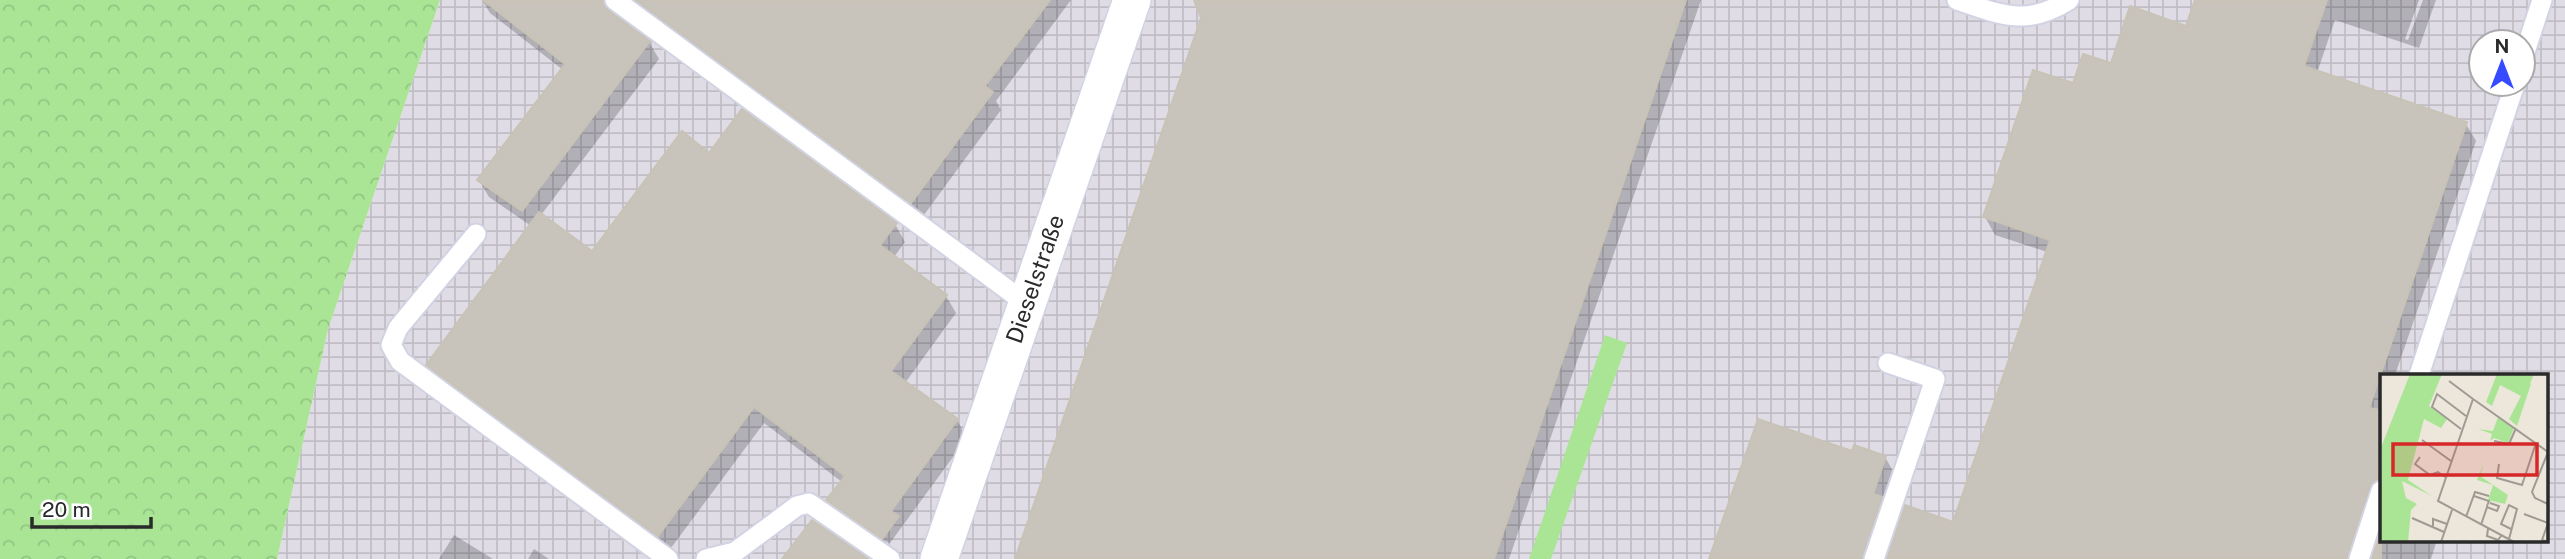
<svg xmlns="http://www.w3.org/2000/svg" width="2565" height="559" font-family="'Public Sans',sans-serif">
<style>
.industrial{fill:url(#industrial-grid);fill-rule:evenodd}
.grass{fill:#aae596}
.forest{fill:url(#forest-crowns)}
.shadow{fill:#0003}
.building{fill:#c8c3bb;stroke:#c8c3b5;stroke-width:2}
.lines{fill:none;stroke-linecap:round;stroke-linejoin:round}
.lane-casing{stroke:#d1d3e3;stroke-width:23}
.street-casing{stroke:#d1d3e3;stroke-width:40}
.lane{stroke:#fff;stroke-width:19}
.street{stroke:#fff;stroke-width:37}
.labels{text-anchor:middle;stroke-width:7;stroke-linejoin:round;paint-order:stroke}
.street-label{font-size:23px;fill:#2a2a2a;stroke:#fff}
.inset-road{fill:none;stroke:#9f9b94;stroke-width:2}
.view{fill:#d62828;fill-opacity:0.15;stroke:#d62828;stroke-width:3.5}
.inset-edge{fill:none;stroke:#2a2a2a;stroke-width:3.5}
</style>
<defs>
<pattern id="industrial-grid" width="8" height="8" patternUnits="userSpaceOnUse" patternTransform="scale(1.75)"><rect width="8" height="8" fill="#dfdce5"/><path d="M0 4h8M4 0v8" fill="none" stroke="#c0bdc5"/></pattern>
<pattern id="forest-crowns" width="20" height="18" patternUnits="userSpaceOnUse" patternTransform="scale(1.75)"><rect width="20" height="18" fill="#aae596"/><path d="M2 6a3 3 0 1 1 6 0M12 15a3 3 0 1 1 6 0" fill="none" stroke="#92c581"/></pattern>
</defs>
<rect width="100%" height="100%" fill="#ede7db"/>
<!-- industrial -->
<path class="industrial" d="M 440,0 L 2565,0 L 2565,559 L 277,559 L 328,329 ZM 2481,42 L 2523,42 L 2523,84 L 2481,84 ZM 2381,375 L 2546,375 L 2546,540 L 2381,540 Z"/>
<!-- grass -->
<polygon class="grass" points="1605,335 1627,343 1551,559 1529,559"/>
<!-- forest -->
<polygon class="forest" points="0,0 440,0 328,329 277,559 0,559"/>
<!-- shadow -->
<g class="shadow">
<polygon points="482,0 1071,0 996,101 1001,110 921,219 613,10 613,15 649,42 659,59 541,215 592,254 710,155 895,224 905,242 894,257 946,296 956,313 905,383 957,420 967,438 890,543 862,534 838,517 828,500 842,482 764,423 668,552 438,382 428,365 531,226 489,197 479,180 563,70 490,13"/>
<polygon points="1202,0 1701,0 1509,559 1017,559 1203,18"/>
<polygon points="2197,0 2419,0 2405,39 2408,40 2423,0 2436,0 2419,48 2335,20 2317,73 2466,124 2476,141 2395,375 2381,375 2381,417 2368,455 2381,459 2381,504 2362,559 1889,559 1954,525 2047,252 1995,235 1985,217 2074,85 2187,28"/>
<polygon points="1853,454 1885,457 1893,471 1882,501 1889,512 1873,559 1711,559"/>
<polygon points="810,525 865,559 785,559"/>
<polygon points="454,535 493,559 439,559"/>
<polygon points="2381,535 2381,540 2437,540 2431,559 2374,559"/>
<polygon points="534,549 549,559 528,559"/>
</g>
<!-- building -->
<g class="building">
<polygon points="483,0 603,0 608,10 650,41 522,211 477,180 565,64"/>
<polygon points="636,0 1050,0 985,86 993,92 911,203"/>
<polygon points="1194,0 1686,0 1494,559 1015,559 1201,18"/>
<polygon points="2195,0 2327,0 2304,66 2467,122 2369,408 2381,410 2381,479 2373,482 2369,487 2347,559 1887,559 1905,505 1953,522 2050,240 1983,217 2033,70 2073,83 2083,54 2111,63 2130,6 2186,26"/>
<polygon points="742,109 897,223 880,245 947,295 891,371 958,419 891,511 899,516 882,539 826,500 845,476 754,407 658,536 426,365 539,212 592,251 682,131 709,153"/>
<polygon points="1758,419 1852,451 1854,445 1886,456 1873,494 1882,497 1862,559 1709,559"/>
<polygon points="812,520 867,558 782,559"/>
<polygon points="2381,530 2381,559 2372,559"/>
</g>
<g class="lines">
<defs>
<g id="lane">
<polyline points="615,0 1027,304"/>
<path d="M 1957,0 C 2001,15 2027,27 2069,0"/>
<polyline points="2523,58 2542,0"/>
<polyline points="476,234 398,328 391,345 400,361 668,559"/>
<polyline points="2419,375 2515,84"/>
<polyline points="706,559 735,552 797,506 809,503 890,559"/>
<polyline points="1874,559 1935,379 1888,363"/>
<polyline points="2359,559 2381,491"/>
</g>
<polyline id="street" points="939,559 1132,0"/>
</defs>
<!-- lane casing -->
<use href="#lane" class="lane-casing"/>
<!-- street casing -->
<use href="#street" class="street-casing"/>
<!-- lane -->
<use href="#lane" class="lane"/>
<!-- street -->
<use href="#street" class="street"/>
</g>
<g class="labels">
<!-- street labels -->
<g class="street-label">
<text transform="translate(1035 279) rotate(-71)" y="8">Dieselstraße</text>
</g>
</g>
<!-- overview -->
<g transform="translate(2380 374)">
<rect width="168" height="168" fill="#ede7db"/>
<path d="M 124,0 L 151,10 L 137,52 L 129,45 L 141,22 L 120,11 ZM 104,89 L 100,102 L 128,121 L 125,130 L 108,126 L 113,111 L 97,106 Z" fill="#aae596"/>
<path d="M 30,0 L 62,0 L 49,32 L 67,45 L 61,54 L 44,45 L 28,106 L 52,122 L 22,107 L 26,124 L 37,130 L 31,136 L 28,168 L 0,168 L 2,71 ZM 117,0 L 147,1 L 154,0 L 150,10 L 124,1 L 112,32 L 106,28 ZM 118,43 L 134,54 L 128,69 L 114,64 L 110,67 L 112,60 L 98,55 L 113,57 Z" fill="#aae596"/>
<path class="inset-road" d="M 69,7 L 93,25M 81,55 L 52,33 L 57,20 L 86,42M 42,66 L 71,87M 114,67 L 129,70 L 136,54M 40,83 L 35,90 L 50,101 L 58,98 L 65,103M 119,90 L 117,104 L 142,111 L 156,69M 94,122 L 109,127 L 107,132M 144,140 L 168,149M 86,143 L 95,118 L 109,122M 32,144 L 64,158M 168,149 L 162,166 L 168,168M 101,151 L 107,133 L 117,137 L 119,132 L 110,129M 53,152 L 53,145 L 67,150M 108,155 L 107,162 L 118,166 L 121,162M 129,165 L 137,135 L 129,131 L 121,150 L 131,155M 61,168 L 72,136M 134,168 L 58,127 L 93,25 L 168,78 L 152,118 L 155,124 L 168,130"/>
<path class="view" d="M 13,70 L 157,70 L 157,101 L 13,101 Z"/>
<rect width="168" height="168" class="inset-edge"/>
</g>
<!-- north arrow -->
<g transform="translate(2502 63)"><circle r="33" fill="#ffffff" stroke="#aaaaaa" stroke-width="2"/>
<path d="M0-5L12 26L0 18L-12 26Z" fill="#364aff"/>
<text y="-10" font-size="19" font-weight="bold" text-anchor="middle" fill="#2a2a2a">N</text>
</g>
<!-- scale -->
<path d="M32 517v10h119v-10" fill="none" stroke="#2a2a2a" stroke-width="3.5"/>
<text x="42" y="517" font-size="21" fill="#2a2a2a" stroke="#ffffff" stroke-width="5" paint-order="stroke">20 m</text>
</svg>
